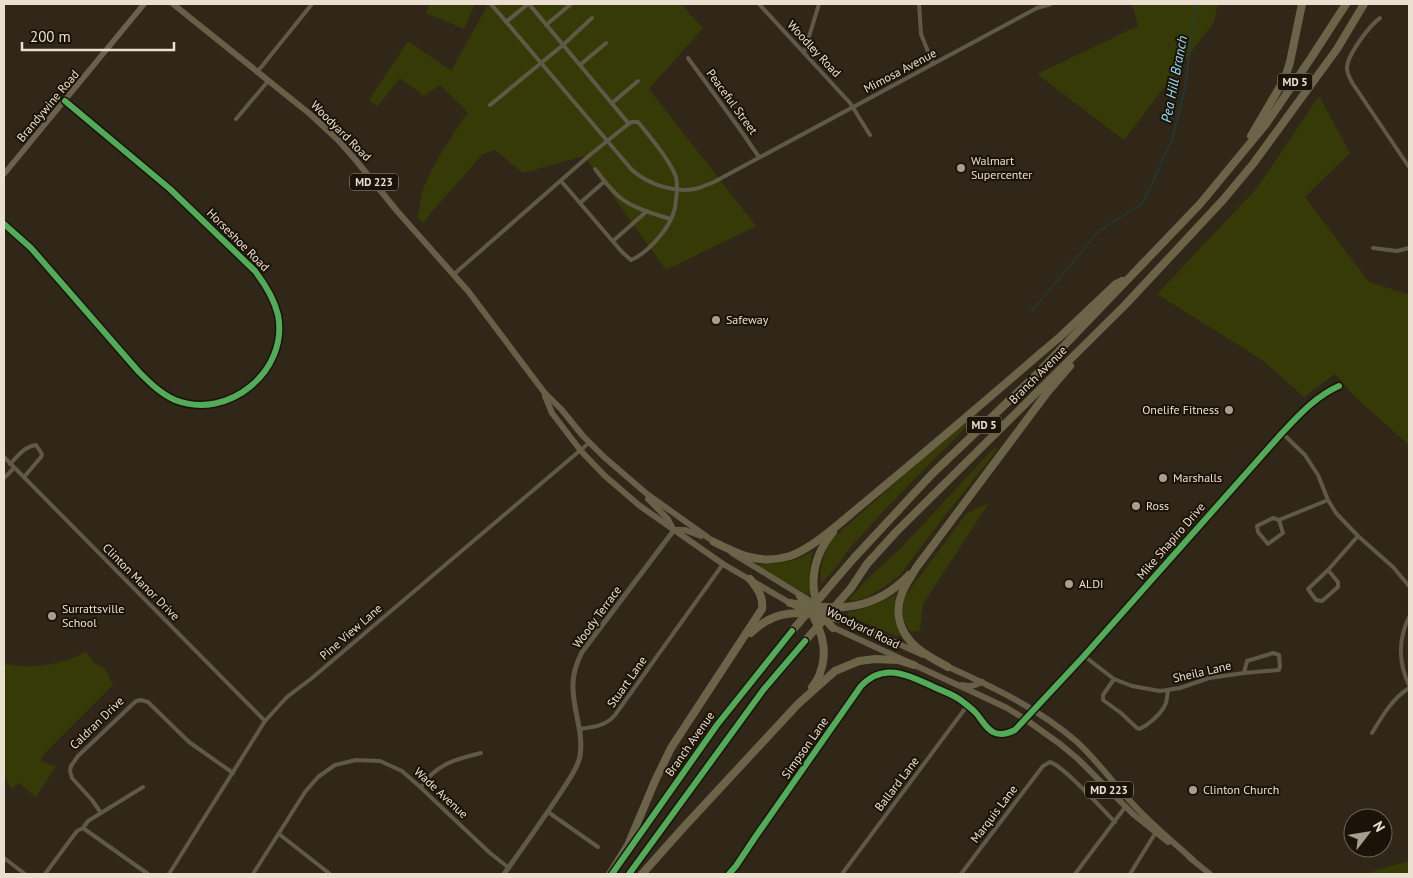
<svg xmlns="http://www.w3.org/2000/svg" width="1413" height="878" font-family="'PT Sans',sans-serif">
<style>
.green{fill:#363a06}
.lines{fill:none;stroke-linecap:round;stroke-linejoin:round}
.stream{stroke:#144450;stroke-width:1}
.minor{stroke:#605948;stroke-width:4}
.tertiary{stroke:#605948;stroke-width:5}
.secondary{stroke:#6a624d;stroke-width:5.5}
.primary{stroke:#675f48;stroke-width:6}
.motorway{stroke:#6c6449;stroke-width:8}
.motorway-bridge{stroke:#6c6449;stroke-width:8}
.cycleway-casing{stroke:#1b1308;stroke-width:9}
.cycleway{stroke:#51ab58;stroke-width:6}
.poi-dot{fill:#a99f90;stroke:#1b1308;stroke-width:2}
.labels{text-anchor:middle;stroke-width:4;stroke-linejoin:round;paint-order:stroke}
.shield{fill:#1b1308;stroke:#aca294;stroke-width:1}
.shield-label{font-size:11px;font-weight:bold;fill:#eadfd0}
.street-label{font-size:12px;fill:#eadfd0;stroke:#1b1308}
.poi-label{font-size:12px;fill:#eadfd0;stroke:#1b1308;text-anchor:start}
.water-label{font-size:14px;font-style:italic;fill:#98dff8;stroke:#1b1308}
</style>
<rect width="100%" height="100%" fill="#302718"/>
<!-- green -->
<g class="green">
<polygon points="430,4 475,4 464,29 426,13"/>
<path d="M 488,4 L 681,4 L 703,28 L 649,89 L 756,226 L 666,270 L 584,156 L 523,173 L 495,150 L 483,154 L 429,215 L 424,223 L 417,217 C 421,208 420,196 424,187 C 435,160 452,136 468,112 L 440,85 L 424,96 L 400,78 L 377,107 L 369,100 L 408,41 L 451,71 Z"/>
<polygon points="1132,4 1218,4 1214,22 1124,140 1037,74 1138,26"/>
<polygon points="1319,96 1350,153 1305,197 1369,282 1407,294 1409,293 1409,445 1355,397 1335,374 1304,397 1262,360 1157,294 1257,188"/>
<path d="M 975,413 L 978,415 L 888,506 L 849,549 L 838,565 L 821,584 C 819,566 824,553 833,538 Z"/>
<polygon points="995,447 997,450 936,527 900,575 884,587 867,597 857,600 848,601 867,579 901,548"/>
<path d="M 989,503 L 923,604 L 920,631 L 911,632 C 901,620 902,611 905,596 L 967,513 Z"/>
<path d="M 813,551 C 810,566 807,578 811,593 L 808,595 L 760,567 L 758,564 C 778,564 796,562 813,551 Z"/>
<path d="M 896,594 C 893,609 894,622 900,636 L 896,636 L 847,615 L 848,612 C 866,609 881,603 896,594 Z"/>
<path d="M 86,652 L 95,664 L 105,668 L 113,685 L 45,753 L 40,761 L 56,766 L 36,797 L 19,783 L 11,789 L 4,774 L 4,664 C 36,669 56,666 86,652 Z"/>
<polygon points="1409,861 1409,874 1364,874"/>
</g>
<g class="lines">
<!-- stream -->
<polyline class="stream" points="1031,312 1099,231 1143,203 1172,140 1185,88 1196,4"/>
<!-- minor -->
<g class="minor">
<path d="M 491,4 L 632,170 C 649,185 677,194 699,188 C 704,186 709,184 714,182 L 1037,8 L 1051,4"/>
<polyline points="529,4 629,124"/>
<polyline points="759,4 850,103 870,135"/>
<polyline points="919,4 921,34 933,64"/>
<path d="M 1380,18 C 1370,25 1347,55 1347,68 C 1347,74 1350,79 1353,84 L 1409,167"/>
<polyline points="506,22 528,4"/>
<polyline points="546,25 571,4"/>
<polyline points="804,53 819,4"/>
<polyline points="688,58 739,128 759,157"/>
<polyline points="580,65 606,43"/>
<polyline points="258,71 312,4"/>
<polyline points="612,103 638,81"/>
<polyline points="490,105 563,45 592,18"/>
<polyline points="236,119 269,80"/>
<path d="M 595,169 C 603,179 611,191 622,199 C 635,209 655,214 670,219"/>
<polyline points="580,203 605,181"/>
<path d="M 4,224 L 31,248 L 139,372 C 149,382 161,394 175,400 C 228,421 289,371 278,315 C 274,298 265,284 255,271 L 170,189 L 65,101"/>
<polyline points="613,241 647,211"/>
<polyline points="1373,248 1397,251 1409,248"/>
<path d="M 453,275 L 591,154 L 631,122 L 638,122 C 650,137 670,160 676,177 C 677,182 677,187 677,192 C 676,197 676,203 675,208 C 671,227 648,253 631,260 L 622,252 L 561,181"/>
<polyline points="1282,433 1305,455 1318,475 1328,500 1336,513 1358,536 1393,567 1409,586"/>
<polyline points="4,457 265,721"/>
<path d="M 10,464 C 18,456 25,446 36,445 L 42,454 L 41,457 L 24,477"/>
<polyline points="4,478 14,468"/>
<polygon points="1273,518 1279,520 1283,533 1268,544 1258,532 1257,526"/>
<polyline points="1279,520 1328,500"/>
<polyline points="1328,570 1338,582 1338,587 1322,601 1316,600 1308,589 1328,570 1358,536"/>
<path d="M 1409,617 C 1398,640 1398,662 1409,685"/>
<polygon points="1273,653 1279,655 1280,666 1279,670 1244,673 1247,661"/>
<polyline points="1084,656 1114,679 1132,686 1160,691 1180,688 1209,678 1244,673"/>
<path d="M 1114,679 L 1103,695 L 1103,700 L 1121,713 L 1137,728 L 1139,729 C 1149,725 1162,713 1166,703 C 1167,699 1167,695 1168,691"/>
<path d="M 580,729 C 593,727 606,726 615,715 L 723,564"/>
<path d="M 1372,733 C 1383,715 1392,699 1409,688"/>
<path d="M 421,787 C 436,764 456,759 481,753"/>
<polyline points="548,812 598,847"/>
<polyline points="101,813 92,800 72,778 70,771 71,766 78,756 136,701 141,700 148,702 189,742 233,773"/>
<polyline points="83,828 148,874"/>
<polyline points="279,834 330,874"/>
<polyline points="4,858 25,874"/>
<polyline points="45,874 77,831 83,828 88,821 143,787"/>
<polyline points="169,874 265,721 287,697 312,678 590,442"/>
<polyline points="253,874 305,792 318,777 335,765 356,760 380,761 402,771 419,786 490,853 509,868"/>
<path d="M 729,874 L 736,866 L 756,836 L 861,686 C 885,661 910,676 936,688 C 945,692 955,695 963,702 C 967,705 971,708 975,712 C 981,718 985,728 993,732 C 1000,736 1009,733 1015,730 L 1084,656 L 1282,433 C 1299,415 1316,396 1339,386"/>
<polyline points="842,874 967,706"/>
<path d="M 961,874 L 1043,766 L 1050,762 C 1064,766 1102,809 1115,822"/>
<polyline points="1075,874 1126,806"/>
<polyline points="1130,874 1156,832"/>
</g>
<!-- tertiary -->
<path class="tertiary" d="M 504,874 C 524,846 544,818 563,789 C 569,779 578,768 580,756 C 584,731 572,709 573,684 C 573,672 577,662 582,652 L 674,530"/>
<!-- secondary -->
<polyline class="secondary" points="4,174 144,4"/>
<!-- primary -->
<g class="primary">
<polyline points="173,4 310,114 338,140 354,158 397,211 468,291 544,392 561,409 583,436 604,457 647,494 717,544"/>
<polyline points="545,396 552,413 581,451 605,476 640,506 723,564 809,614"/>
<polyline points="648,499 668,519 673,529"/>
<polyline points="674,530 685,530 701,536"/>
<polyline points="732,553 817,605"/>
<polyline points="839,617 923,655"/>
<polyline points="830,626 988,699 1007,708 1025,719 1060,744 1078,759 1133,814 1168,842"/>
<path d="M 944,665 C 991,686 1036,707 1076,741 C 1095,758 1114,784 1132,803 C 1151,824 1173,842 1193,860"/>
<path d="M 962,685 C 970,687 975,686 982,682"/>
<polyline points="1190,858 1210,874"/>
</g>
<!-- motorway -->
<g class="motorway">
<polyline points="1251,136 1285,78 1290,62 1302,4"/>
<path d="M 833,532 C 809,561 805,600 833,628"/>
<path d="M 714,542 C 740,555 760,565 790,556 C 814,548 844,519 864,503 C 924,453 983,403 1042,352 L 1061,336 L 1116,284 L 1122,281"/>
<polyline points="835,580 854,558 932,474 1036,375 1200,204 1266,124 1311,58 1346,4"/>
<polyline points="851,588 867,564 896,532 1126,304 1223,200 1253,164 1337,49 1364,4"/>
<path d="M 800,596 C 816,617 831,646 820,673 C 819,678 815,683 812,687"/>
<path d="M 790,603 C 836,611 874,612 909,575"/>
<path d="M 751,633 C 780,604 807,614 843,619"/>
<path d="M 948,667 C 928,656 907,646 900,623 C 898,615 898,604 901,596 C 904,586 911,577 916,568 L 1046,394 L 1070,366"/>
<polyline points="629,850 717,725 792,631"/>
<path d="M 610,874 L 628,845 L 655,781 L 671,748 L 762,609 C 764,597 757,588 750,579"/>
<polyline points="629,874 764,689 805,641"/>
<polyline points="642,874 683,828 798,704 835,671 859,661 875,659 898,660 914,665"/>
</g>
<!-- motorway-bridge -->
<g class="motorway-bridge">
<polyline points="792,631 835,580"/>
<polyline points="805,641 851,588"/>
</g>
<defs>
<g id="cycleway">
<path d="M 4,224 L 31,248 L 139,372 C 149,382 161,394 175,400 C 228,421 289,371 278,315 C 274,298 265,284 255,271 L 170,189 L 65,101"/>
<polyline points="612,874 717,725 792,631"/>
<polyline points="629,874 764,689 805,641"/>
<path d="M 729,874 L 736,866 L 756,836 L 861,686 C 885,661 910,676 936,688 C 945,692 955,695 963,702 C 967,705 971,708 975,712 C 981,718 985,728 993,732 C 1000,736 1009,733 1015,730 L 1084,656 L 1282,433 C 1299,415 1316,396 1339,386"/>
</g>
</defs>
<!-- cycleway casing -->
<use href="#cycleway" class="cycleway-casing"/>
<!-- cycleway -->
<use href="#cycleway" class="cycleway"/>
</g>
<!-- markers -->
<g class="poi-dot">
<circle cx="961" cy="168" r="5"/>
<circle cx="716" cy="320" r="5"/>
<circle cx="1229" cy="410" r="5"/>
<circle cx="1163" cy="478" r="5"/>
<circle cx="1136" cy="506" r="5"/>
<circle cx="1069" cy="584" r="5"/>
<circle cx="52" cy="616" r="5"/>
<circle cx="1193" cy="790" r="5"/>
</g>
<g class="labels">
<!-- shield labels -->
<g class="shield">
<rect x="1277.5" y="73.5" width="35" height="17" rx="4"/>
<rect x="350" y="173.5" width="48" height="17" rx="4"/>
<rect x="966.5" y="416.5" width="35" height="17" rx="4"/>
<rect x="1085" y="781.5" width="48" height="17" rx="4"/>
</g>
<g class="shield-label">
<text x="1295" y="86">MD 5</text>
<text x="374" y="186">MD 223</text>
<text x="984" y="429">MD 5</text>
<text x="1109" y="794">MD 223</text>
</g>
<!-- street labels -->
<g class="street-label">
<text transform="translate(814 49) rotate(47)" y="4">Woodley Road</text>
<text transform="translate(900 71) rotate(-28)" y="4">Mimosa Avenue</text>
<text transform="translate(732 102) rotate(54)" y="4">Peaceful Street</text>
<text transform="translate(48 106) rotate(-50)" y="4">Brandywine Road</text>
<text transform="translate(341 131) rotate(45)" y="4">Woodyard Road</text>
<text transform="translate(238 240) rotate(45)" y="4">Horseshoe Road</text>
<text transform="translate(1038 375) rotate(-45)" y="4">Branch Avenue</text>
<text transform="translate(1171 541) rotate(-49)" y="4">Mike Shapiro Drive</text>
<text transform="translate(141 582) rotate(45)" y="4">Clinton Manor Drive</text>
<text transform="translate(597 617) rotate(-54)" y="4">Woody Terrace</text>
<text transform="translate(863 628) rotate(26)" y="4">Woodyard Road</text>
<text transform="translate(351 632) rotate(-41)" y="4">Pine View Lane</text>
<text transform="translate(1202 672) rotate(-13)" y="4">Sheila Lane</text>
<text transform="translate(627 682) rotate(-55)" y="4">Stuart Lane</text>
<text transform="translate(97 723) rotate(-44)" y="4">Caldran Drive</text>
<text transform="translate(690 744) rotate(-55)" y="4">Branch Avenue</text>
<text transform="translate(805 748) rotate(-55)" y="4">Simpson Lane</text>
<text transform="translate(897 784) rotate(-53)" y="4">Ballard Lane</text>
<text transform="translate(441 793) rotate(43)" y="4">Wade Avenue</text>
<text transform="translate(994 814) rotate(-53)" y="4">Marquis Lane</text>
</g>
<!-- poi labels -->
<g class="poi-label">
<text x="971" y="165">Walmart<tspan x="971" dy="14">Supercenter</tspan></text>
<text x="726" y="324">Safeway</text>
<text x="1219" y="414" text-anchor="end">Onelife Fitness</text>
<text x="1173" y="482">Marshalls</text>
<text x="1146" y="510">Ross</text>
<text x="1079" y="588">ALDI</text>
<text x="62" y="613">Surrattsville<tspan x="62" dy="14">School</tspan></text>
<text x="1203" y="794">Clinton Church</text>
</g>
<!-- water labels -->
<g class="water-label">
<text transform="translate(1174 79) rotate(-79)" y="5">Pea Hill Branch</text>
</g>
</g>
<!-- border -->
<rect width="1413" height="878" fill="none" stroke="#eadfd0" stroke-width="10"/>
<!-- north arrow -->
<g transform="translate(1368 833) rotate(59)"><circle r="24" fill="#1b1308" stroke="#6e6558"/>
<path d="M0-4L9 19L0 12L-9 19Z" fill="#a99f90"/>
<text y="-8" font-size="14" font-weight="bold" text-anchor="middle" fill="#eadfd0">N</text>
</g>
<!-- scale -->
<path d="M22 42v8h152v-8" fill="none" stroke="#eadfd0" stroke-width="2.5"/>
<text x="30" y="42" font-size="15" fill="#eadfd0" stroke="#1b1308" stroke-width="4" paint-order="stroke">200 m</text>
</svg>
